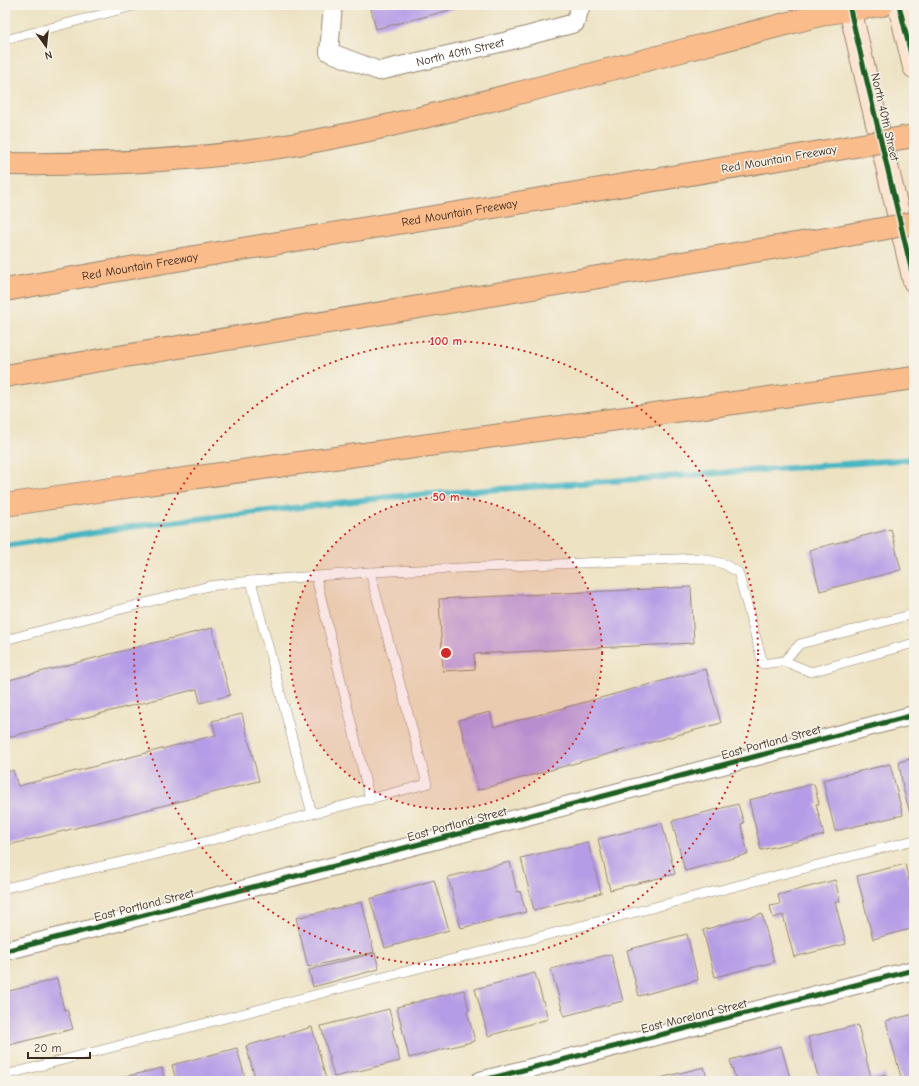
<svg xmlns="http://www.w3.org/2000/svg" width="919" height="1086" font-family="'Comic Neue',sans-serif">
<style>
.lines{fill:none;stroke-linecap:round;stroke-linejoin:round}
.stream{stroke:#47b5c2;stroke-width:6}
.building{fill:#b59ce6}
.lane-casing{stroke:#948670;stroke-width:10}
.street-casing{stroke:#948670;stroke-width:20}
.secondary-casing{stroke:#948670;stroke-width:24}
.primary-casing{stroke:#948670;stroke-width:24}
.highway-casing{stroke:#948670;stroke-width:24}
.lane{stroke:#fff;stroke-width:9}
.street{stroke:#fff;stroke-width:18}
.secondary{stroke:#fde4d1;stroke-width:22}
.primary{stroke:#fabc8b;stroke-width:22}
.highway{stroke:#fabc8b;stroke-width:22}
.highway-bridge-casing{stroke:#948670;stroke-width:24;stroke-linecap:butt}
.highway-bridge{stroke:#fabc8b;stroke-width:22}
.cycleway-casing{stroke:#f7f3e8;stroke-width:8}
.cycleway{stroke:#1b5e20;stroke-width:5}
.ring{fill:none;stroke:#d62828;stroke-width:2;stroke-dasharray:2 4}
.labels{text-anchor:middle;stroke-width:3;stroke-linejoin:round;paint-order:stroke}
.street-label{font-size:12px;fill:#3b2a1e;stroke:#f7f3e8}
.centre{fill:#d62828;stroke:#f7f3e8;stroke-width:2}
.ring-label{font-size:12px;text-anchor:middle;font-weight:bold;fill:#d62828;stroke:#f7f3e8;stroke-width:3;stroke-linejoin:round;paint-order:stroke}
</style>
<rect width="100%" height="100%" fill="#f7f3e8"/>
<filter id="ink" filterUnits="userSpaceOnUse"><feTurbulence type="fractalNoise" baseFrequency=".025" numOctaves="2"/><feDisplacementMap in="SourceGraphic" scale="8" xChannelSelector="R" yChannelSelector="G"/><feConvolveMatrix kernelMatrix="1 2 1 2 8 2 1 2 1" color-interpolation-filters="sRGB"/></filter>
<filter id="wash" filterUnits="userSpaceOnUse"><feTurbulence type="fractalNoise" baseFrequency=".012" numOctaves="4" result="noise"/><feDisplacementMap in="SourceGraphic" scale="16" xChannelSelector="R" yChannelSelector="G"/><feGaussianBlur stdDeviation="0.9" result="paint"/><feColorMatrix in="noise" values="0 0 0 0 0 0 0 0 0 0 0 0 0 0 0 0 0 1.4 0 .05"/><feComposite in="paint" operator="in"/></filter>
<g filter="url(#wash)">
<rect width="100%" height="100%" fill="#ede2c2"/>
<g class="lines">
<!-- stream -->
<polyline class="stream" points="5,546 120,528 389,497 914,459"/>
</g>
<g id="blocks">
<!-- building -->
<g class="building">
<polygon points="370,5 466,5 466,6 376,29"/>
<polygon points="891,529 901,570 820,591 809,550"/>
<polygon points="691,587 694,643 474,654 475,669 443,671 439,599"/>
<polygon points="212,628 230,695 200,703 197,689 5,738 5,681"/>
<polygon points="706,669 721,723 478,790 459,720 490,712 494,727"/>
<polygon points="242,714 259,781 5,846 5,773 13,770 18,786 216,735 212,721"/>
<polygon points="914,758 914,812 910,813 903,788 899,762"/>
<polygon points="890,764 903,815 835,831 823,780"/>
<polygon points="814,784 819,804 816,804 824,835 761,850 749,800"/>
<polygon points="738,804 744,823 741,824 748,854 685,871 672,821"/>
<polygon points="662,823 675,874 610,890 598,839"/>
<polygon points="588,842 601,893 534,910 521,858"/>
<polygon points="510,862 517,892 520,891 526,912 461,928 448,877"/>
<polygon points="905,864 914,900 914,928 873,939 857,876"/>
<polygon points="434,880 449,930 385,948 370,899"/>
<polygon points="835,880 840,901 835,902 846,944 794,957 783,915 773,918 770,906 780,904 778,895"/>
<polygon points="362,902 374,952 308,967 296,918"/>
<polygon points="762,914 774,962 715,977 703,930"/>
<polygon points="687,934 698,980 639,996 627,950"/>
<polygon points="375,953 379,969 313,987 309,970"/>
<polygon points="611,954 623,1001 564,1016 551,969"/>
<polygon points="535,973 548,1019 488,1036 475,989"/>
<polygon points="57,979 64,1010 67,1009 73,1029 5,1046 5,992"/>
<polygon points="464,990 469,1010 467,1011 475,1041 409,1058 397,1007"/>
<polygon points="389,1009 394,1029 392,1030 400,1061 334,1077 321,1026"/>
<polygon points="914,1014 914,1081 902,1081 886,1021"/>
<polygon points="858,1025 871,1078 885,1074 887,1081 819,1081 808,1037"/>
<polygon points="312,1027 326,1079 319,1081 256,1081 246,1046"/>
<polygon points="781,1046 791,1081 736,1081 730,1060"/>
<polygon points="237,1048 246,1081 176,1081 172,1065"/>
<polygon points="704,1067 708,1081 652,1081 652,1080"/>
<polygon points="162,1068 165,1081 111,1081 111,1080"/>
</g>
</g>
</g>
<g filter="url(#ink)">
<use href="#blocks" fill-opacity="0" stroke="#948670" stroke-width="1"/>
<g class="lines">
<defs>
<g id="lane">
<polyline points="5,40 137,5"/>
<polyline points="316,577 370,800"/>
<polyline points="251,581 312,814"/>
<polyline points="5,640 209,586 251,581 370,572 699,558 724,564 738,572 763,664 784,661 811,672 914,643"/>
<polyline points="784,661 800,644 914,614"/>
<polyline points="5,888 161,853 427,784 370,572"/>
<polyline points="5,1075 914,840"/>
</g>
<g id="street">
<path id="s1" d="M 333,5 L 329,52 L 379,71 L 508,41 L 575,23 L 581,5"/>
<polyline points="5,951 412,846 914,715"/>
<polyline points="480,1081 914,970"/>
</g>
<g id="secondary">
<polyline points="849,5 914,281"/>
<polyline points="899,5 914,67"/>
</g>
<g id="primary">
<path d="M 5,164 C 92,165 180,162 266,149 C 357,136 445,112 534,89 C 632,64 730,38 828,13 L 882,5"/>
<polyline points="5,505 111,489 914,378"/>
</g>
<g id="highway">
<path id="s2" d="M 5,290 L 147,265 L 815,153"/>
<polyline points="5,376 832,238"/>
</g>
</defs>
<!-- lane casing -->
<use href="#lane" class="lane-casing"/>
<!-- street casing -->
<use href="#street" class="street-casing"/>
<!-- secondary casing -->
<use href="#secondary" class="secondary-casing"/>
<!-- primary casing -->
<use href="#primary" class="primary-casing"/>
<!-- highway casing -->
<use href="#highway" class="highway-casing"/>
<!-- lane -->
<use href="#lane" class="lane"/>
<!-- street -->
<use href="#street" class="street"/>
<!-- secondary -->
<use href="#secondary" class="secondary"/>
<!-- primary -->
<use href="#primary" class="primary"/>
<!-- highway -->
<use href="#highway" class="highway"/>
<defs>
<g id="highway-bridge">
<polyline points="815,153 914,136"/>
<polyline points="832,238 914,223"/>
</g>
</defs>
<!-- highway-bridge casing -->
<use href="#highway-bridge" class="highway-bridge-casing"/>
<!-- highway-bridge -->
<use href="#highway-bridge" class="highway-bridge"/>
<defs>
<g id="cycleway">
<polyline points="849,5 914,281"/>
<polyline points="899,5 914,67"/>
<polyline points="5,951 412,846 914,715"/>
<polyline points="480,1081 914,970"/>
</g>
</defs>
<!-- cycleway casing -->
<use href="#cycleway" class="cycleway-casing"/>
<!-- cycleway -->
<use href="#cycleway" class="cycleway"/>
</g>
</g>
<!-- distance rings -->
<circle cx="446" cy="653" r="156" fill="#d62828" fill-opacity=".12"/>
<g class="ring">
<circle cx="446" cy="653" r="156"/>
<circle cx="446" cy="653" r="312"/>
</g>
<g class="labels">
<!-- street labels -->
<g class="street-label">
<text dy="4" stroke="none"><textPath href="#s1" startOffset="184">North 40th Street</textPath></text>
<text transform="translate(885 117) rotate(77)" y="4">North 40th Street</text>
<text transform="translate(779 159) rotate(-10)" y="4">Red Mountain Freeway</text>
<text dy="4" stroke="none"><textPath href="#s2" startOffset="461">Red Mountain Freeway</textPath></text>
<text dy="4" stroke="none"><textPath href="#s2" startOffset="137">Red Mountain Freeway</textPath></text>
<text transform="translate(771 742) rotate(-15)" y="4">East Portland Street</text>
<text transform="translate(457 824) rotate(-15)" y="4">East Portland Street</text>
<text transform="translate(144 905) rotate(-14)" y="4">East Portland Street</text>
<text transform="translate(694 1016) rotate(-14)" y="4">East Moreland Street</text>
</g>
</g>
<circle cx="446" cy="653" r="6" class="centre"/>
<g class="ring-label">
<text x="446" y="345">100 m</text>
<text x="446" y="501">50 m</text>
</g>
<!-- margin -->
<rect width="919" height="1086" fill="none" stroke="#f7f3e8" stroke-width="20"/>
<!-- north arrow -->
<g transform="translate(46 46) rotate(165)" stroke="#f7f3e8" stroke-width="3" paint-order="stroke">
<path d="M0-3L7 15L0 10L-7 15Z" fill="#3b2a1e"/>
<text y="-6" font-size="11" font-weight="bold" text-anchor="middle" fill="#3b2a1e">N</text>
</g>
<!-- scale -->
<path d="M28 1052v6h62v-6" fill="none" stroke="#3b2a1e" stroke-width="2"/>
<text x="34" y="1052" font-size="12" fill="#3b2a1e" stroke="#f7f3e8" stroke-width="3" paint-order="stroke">20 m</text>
</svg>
